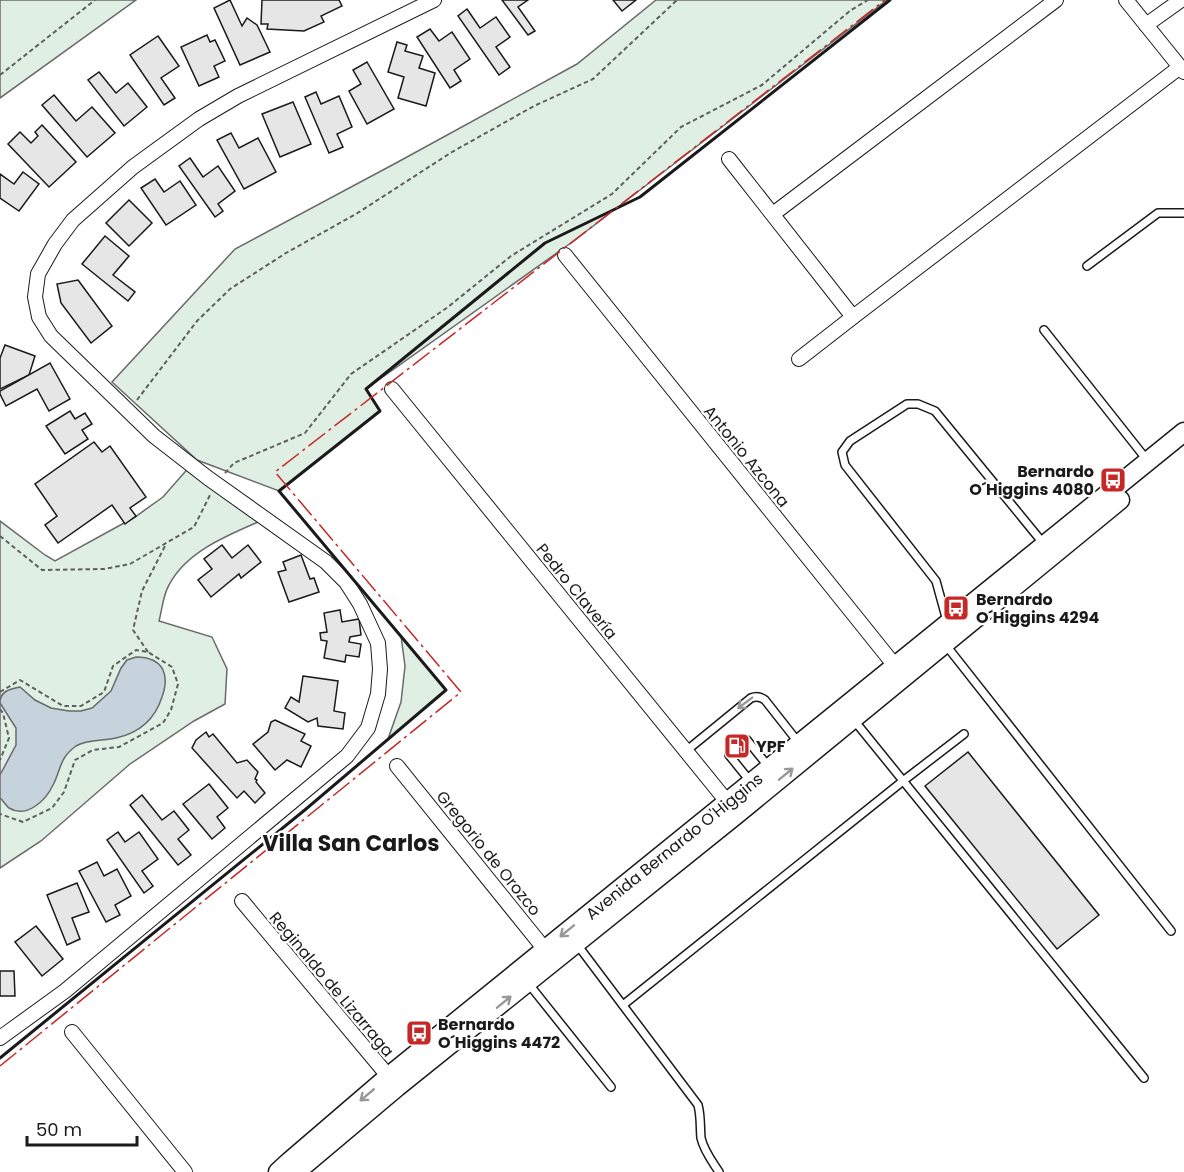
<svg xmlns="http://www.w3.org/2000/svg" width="1184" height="1172" font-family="Poppins,sans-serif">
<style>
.green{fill:#e0efe3;stroke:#6a6a6a;stroke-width:1.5}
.water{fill:#c6d2dc;stroke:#6a6a6a;stroke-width:1.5}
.building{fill:#e6e6e6;stroke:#1a1a1a;stroke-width:1.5}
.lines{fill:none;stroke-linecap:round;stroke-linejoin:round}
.service-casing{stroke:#1a1a1a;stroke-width:10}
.minor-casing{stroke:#1a1a1a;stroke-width:16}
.secondary-casing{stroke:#1a1a1a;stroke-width:21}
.path{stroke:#5f5f5f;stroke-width:2;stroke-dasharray:4.5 3;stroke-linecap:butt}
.service{stroke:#fff;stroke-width:7}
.minor{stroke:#fff;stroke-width:14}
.secondary{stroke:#fff;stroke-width:18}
.wall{stroke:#1a1a1a;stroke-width:3}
.power{stroke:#c62828;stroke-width:1.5;stroke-dasharray:21 4.5 3 4.5;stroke-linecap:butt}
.oneway{stroke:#989898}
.labels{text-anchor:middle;stroke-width:4.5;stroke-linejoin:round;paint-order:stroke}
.street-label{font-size:16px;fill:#1a1a1a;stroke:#fff}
.poi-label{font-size:16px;font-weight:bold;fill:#1a1a1a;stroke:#fff;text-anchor:start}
.district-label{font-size:22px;font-weight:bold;fill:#1a1a1a;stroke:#fff}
</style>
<rect width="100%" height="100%" fill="#fff"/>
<!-- green -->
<g class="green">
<polygon points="0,0 136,0 0,98"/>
<polygon points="656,0 887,0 575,240 366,389 380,411 279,491 197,460 112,382 235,249 396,163 577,64"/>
<path d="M 191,465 L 265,519 C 231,534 187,550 169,585 C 163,595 162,610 159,621 L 212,637 L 227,669 L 225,704 L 194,721 L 130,764 L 41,841 L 0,868 L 0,521 L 45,555 L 55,561 L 135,517 L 163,497 Z"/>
<polygon points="401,636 446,690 388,739 401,702 405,666"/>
</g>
<!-- water -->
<path class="water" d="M 136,657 C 146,657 158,660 163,670 C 167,679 165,689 162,697 C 155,719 139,733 116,738 C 104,741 87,739 76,746 C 59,758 61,770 53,785 C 46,800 27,819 9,808 C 6,806 3,800 0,798 L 0,775 L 16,745 L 16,728 L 0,703 C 0,691 10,689 20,687 L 35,700 L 51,708 L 69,711 L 81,711 L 92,708 L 111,691 L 121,668 L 127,660 Z"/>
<!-- building -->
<g class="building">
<polygon points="230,0 242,26 247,18 257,25 270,52 240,65 214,8"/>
<polygon points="262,0 339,0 342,6 321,16 324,22 304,31 267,29 268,24 261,24"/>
<polygon points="502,0 528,0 518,7 535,31 528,35"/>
<polygon points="613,0 636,0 622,11"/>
<polygon points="467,9 480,28 496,17 510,37 496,47 510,67 499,75 458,16"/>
<polygon points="430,29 439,41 452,32 470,59 454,70 461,81 450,88 417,37"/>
<polygon points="207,35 210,42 215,40 225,61 214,66 219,77 199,86 181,47"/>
<polygon points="158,36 179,66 161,78 175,98 164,105 130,55"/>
<polygon points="397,42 407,45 405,51 423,56 419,68 435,73 426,106 398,98 404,77 388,72"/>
<polygon points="367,62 394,109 367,124 349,91 361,84 353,70"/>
<polygon points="99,72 116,93 128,83 147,107 124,126 88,80"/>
<polygon points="316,92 321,104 339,96 352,127 337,134 343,147 329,153 305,97"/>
<polygon points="54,95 76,121 92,107 115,133 87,157 42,105"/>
<polygon points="293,102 311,144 280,157 262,114"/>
<polygon points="42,125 76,162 49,187 8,144 20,132 31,143 38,136 35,132"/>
<polygon points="231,133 239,148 258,138 276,172 244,189 217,140"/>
<polygon points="190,158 203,177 218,166 235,191 218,204 223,211 215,217 179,166"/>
<polygon points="23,172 39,184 19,211 0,198 0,174 14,184"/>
<polygon points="155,179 164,192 180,181 196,205 166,225 141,188"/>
<polygon points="129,200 152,223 129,246 106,223"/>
<polygon points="105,236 129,256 113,275 135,292 128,301 82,264"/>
<polygon points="78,280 112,326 91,343 61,303 57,284"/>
<polygon points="5,345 35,356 29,375 0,389 0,358"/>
<polygon points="50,363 70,399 49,411 37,389 6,406 0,394 0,391"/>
<polygon points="70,411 75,419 85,413 92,424 82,430 88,439 65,454 46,426"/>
<polygon points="94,442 102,452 110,446 146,497 130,508 136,516 125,524 112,505 58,543 45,525 57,516 35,484"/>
<polygon points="222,545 232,558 248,545 261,562 241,578 239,574 211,597 198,580 212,569 204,559"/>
<polygon points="301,555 310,579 314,578 319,592 289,602 278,572 286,570 283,562"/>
<polygon points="340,610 342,622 359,619 361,635 350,637 349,642 361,644 359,657 346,655 345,662 324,658 327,641 321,640 320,633 327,632 324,613"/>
<polygon points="303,676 338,681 334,711 345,713 343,729 318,726 317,718 308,722 285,708 291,697 299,702"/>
<polygon points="275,720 305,734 301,741 311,746 301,767 287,760 275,770 253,744 268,732 271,722"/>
<polygon points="206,732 209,737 213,734 237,763 247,760 258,772 255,779 257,780 256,782 265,793 255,803 244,791 237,798 192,748 196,740"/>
<polygon points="968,752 1099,915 1057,949 925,786"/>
<polygon points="209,784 228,808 217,817 225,828 212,839 183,804"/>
<polygon points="142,795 162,820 174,811 189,830 178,839 191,855 178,865 130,805"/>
<polygon points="118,832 125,842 139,832 158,859 142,871 153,886 144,893 107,840"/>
<polygon points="97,862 104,876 117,869 131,896 115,905 120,915 106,922 79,871"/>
<polygon points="77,883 89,912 72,918 80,939 67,945 47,895"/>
<polygon points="36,926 63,959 42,976 15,942"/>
<polygon points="0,971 14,971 15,996 0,996"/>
</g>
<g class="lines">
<defs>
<g id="service">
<polyline points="1087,266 1158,213 1184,213"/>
<polyline points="1044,330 1147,460"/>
<polyline points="947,621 936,581 845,465 842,452 850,441 907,404 918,404 935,411 1043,543"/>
<polyline points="945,644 1171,931"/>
<polyline points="853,719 1144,1078"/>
<polyline points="747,740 768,766"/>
<path d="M 686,751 L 751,698 C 756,696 760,696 765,700 L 798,742"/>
<polyline points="729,755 750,781"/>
<path d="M 576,943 L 698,1105 C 701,1116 700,1127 701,1138 C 704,1151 712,1161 719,1172"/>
<polyline points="528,983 611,1087"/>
<polyline points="623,1005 903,781 964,734"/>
</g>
<g id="minor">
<polyline points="1126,0 1184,72"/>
<polyline points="1146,25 1181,0"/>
<polyline points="729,159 853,317 1180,67"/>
<polyline points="773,214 1056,0"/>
<polyline points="565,255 900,672"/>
<polyline points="799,359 853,317"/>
<polyline points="392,389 733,809"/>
<polyline points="397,766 551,957"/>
<polyline points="242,901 394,1083"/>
<polyline points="72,1032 185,1172"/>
<polyline points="0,1038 65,991 347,756 368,728 378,694 380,669 378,643 360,604 346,582 326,562 208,478 154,436 51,336 39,317 35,297 38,274 55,244 73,220 133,167 199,119 238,96 434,0"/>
</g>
<g id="secondary">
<polyline points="278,1172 290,1161 389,1076 1184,432"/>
<polyline points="296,1172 397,1087 737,814 1120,500"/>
</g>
</defs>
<!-- service casing -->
<use href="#service" class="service-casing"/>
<!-- minor casing -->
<use href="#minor" class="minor-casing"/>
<!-- secondary casing -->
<use href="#secondary" class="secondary-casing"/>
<!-- path -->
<g class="path">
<polyline points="0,75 95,0"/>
<polyline points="137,400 197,321 230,289 286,253 356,214 452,152 534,106 593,79 677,0"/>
<polyline points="225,473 234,463 305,433 351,374 448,307 511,256 612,194 681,127 762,85 851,10 868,0"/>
<polyline points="0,536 42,570 104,569 130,564 194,527 210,495"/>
<polyline points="148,652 133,630 142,591 165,546"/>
<polyline points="0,692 20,680 63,706 81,706 104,692 113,666 136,650 148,652 172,667 178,684 171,710 163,723 119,747 93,750 75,760 64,792 52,808 23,822 0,814"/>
<polyline points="0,709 3,713 9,738 0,760"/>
</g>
<!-- service -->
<use href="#service" class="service"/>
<!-- minor -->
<use href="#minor" class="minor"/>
<!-- secondary -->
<use href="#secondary" class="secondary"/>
<!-- wall -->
<polyline class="wall" points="0,1058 306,809 446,690 279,491 380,411 366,389 545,243 640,197 890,0"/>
<!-- power -->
<polyline class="power" points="0,1066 461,692 275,472 885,0"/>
</g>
<!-- one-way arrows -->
<defs><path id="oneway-shaft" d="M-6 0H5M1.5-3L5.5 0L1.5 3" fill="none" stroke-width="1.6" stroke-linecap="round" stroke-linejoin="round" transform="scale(1.5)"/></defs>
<g class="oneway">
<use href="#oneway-shaft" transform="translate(745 703) rotate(143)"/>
<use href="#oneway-shaft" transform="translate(786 774) rotate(-39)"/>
<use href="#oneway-shaft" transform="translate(567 931) rotate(141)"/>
<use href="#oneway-shaft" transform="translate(504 1002) rotate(-39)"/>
<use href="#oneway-shaft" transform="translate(367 1095) rotate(140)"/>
</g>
<!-- icons -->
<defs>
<symbol id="bus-square" viewBox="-11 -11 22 22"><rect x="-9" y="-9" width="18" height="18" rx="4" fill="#c62828" stroke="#fff"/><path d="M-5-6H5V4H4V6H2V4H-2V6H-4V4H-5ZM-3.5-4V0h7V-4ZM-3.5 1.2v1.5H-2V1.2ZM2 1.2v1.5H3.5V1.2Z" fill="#fff"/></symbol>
<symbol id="fuel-square" viewBox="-11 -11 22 22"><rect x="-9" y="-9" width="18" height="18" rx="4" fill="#c62828" stroke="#fff"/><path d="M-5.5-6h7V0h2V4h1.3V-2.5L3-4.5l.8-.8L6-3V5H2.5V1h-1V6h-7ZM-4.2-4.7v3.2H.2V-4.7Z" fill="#fff"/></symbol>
</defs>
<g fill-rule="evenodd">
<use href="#bus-square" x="1098" y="465" width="30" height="30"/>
<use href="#bus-square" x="941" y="593" width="30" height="30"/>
<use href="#fuel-square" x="722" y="731" width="30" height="30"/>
<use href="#bus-square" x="404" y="1018" width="30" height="30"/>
</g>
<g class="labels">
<!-- street labels -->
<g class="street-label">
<text transform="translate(747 456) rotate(51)" y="6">Antonio Azcona</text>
<text transform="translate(577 591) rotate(51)" y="6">Pedro Clavería</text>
<text transform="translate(674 846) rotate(-39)" y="6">Avenida Bernardo O'Higgins</text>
<text transform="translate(489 853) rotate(51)" y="6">Gregorio de Orozco</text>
<text transform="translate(332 984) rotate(50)" y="6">Reginaldo de Lizarraga</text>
</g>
<!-- poi labels -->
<g class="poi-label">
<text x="1094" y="477" text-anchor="end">Bernardo<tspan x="1094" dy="18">O´Higgins 4080</tspan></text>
<text x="976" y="605">Bernardo<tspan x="976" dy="18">O´Higgins 4294</tspan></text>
<text x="756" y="752">YPF</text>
<text x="438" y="1030">Bernardo<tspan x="438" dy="18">O´Higgins 4472</tspan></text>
</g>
<!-- district labels -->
<g class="district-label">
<text x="351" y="851">Villa San Carlos</text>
</g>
</g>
<!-- scale -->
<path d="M27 1136v9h110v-9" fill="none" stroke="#1a1a1a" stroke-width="3"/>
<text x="36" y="1136" font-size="18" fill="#1a1a1a" stroke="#ffffff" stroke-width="4.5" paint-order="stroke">50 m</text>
</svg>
